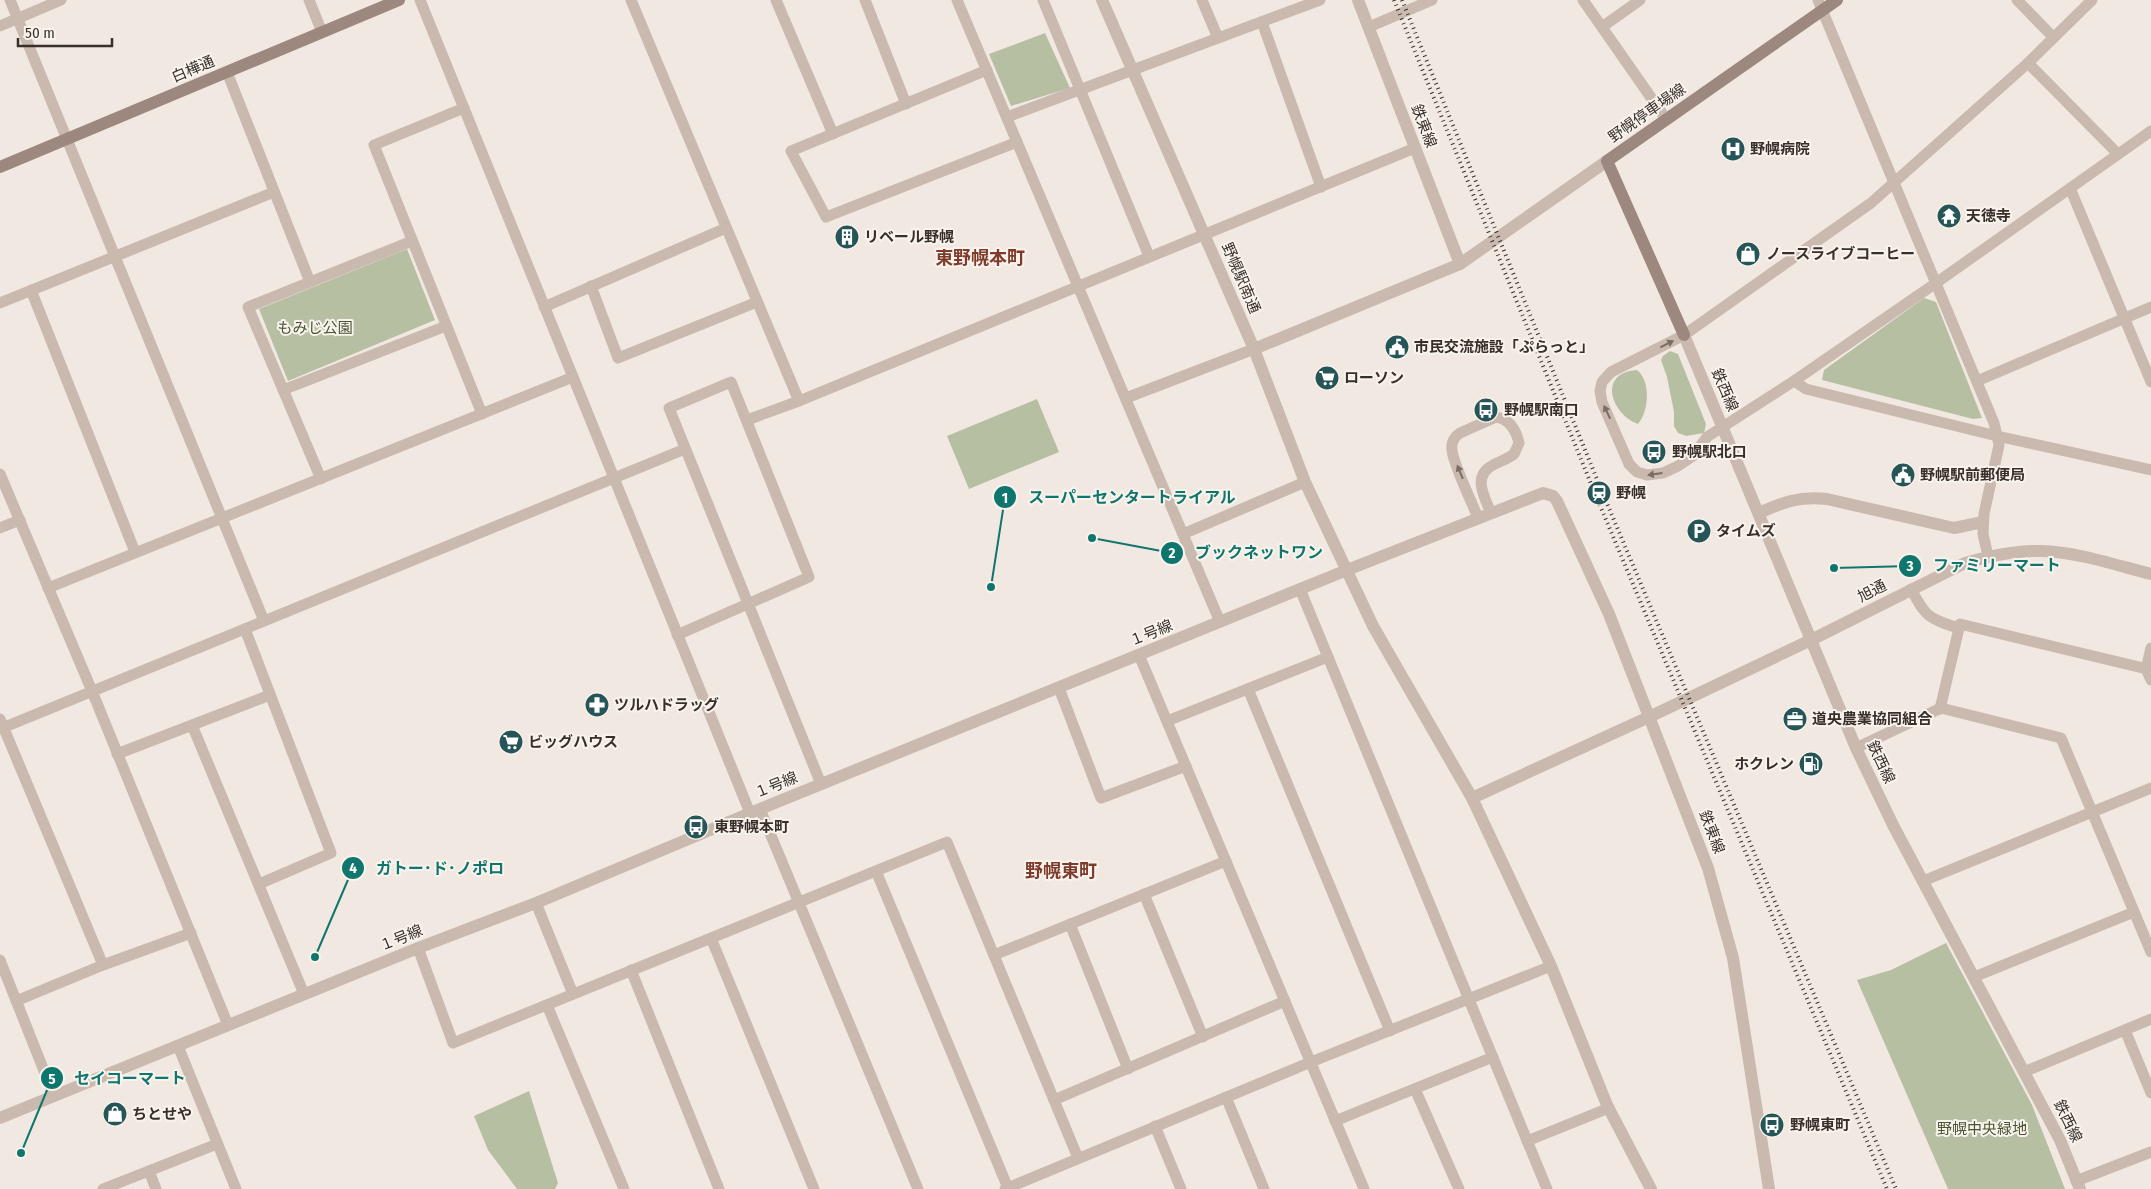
<svg xmlns="http://www.w3.org/2000/svg" width="2151" height="1189" font-family="'Fira Sans Condensed','Noto Sans JP',sans-serif">
<style>
.green{fill:#b7bfa2}
.lines{fill:none;stroke-linecap:round;stroke-linejoin:round}
.minor{stroke:#c9b9ae;stroke-width:11}
.tertiary{stroke:#c9b9ae;stroke-width:12}
.secondary{stroke:#9c887f;stroke-width:12}
.rail{stroke:#382f2b;stroke-width:4;stroke-dasharray:1 4;stroke-linecap:butt}
.oneway{fill:#796d66}
.labels{text-anchor:middle;stroke-width:4;stroke-linejoin:round;paint-order:stroke}
.street-label{font-size:15px;fill:#382f2b;stroke:#f9f3ed}
.poi-label{font-size:15px;font-weight:bold;fill:#382f2b;stroke:#f9f3ed;text-anchor:start}
.park-label{font-size:15px;fill:#495431;stroke:#f9f3ed}
.quarter-label{font-size:18px;font-weight:bold;fill:#7f3c2c;stroke:#f9f3ed}
.leader{fill:none;stroke:#0f766e;stroke-width:2}
.callout-dot{fill:#0f766e;stroke:#f9f3ed;stroke-width:2}
.mark-label{font-size:15px;text-anchor:middle;font-weight:bold;fill:#fff}
.callout-label{font-size:16px;text-anchor:middle;font-weight:bold;fill:#0f766e;stroke:#f9f3ed;stroke-width:4;stroke-linejoin:round;paint-order:stroke}
</style>
<rect width="100%" height="100%" fill="#f1e9e1"/>
<!-- green -->
<g class="green">
<polygon points="1045,33 1070,88 1011,106 989,54"/>
<polygon points="407,249 435,320 288,381 259,309"/>
<polygon points="1924,298 1936,302 1982,418 1973,419 1822,380 1824,370"/>
<polygon points="1670,351 1678,354 1706,424 1704,433 1686,436 1678,433 1674,426 1674,412 1667,377 1661,360 1663,356"/>
<path d="M 1637,370 C 1651,381 1649,411 1638,424 C 1612,415 1596,373 1637,370 Z"/>
<polygon points="1037,399 1059,452 969,489 947,436"/>
<polygon points="1946,943 2032,1105 2065,1189 1948,1189 1857,980 1891,970"/>
<polygon points="529,1091 558,1183 555,1189 517,1189 488,1150 474,1116"/>
</g>
<g class="lines">
<!-- minor -->
<g class="minor">
<polyline points="10,0 264,621"/>
<polyline points="309,0 322,32"/>
<polyline points="420,0 750,813"/>
<polyline points="631,0 799,401"/>
<polyline points="776,0 833,134"/>
<polyline points="865,0 906,104"/>
<polyline points="957,0 1220,622"/>
<polyline points="1043,0 1149,256"/>
<polyline points="1202,0 1218,38"/>
<polyline points="1583,0 1666,119"/>
<polyline points="1818,0 1994,423 1999,445 1984,514 1983,534 1988,556"/>
<polyline points="2017,0 2053,37"/>
<polyline points="2092,0 2028,63 1871,203 1684,335 1611,372 1602,382 1600,391 1602,402 1629,464 1637,472 1647,475 1663,473 1678,466 1693,456 1707,437 1794,381 1936,283 2151,131"/>
<polyline points="1262,22 1321,187"/>
<polyline points="0,26 61,0"/>
<polyline points="1369,27 1432,0"/>
<polyline points="1602,27 1640,0"/>
<polyline points="2028,63 2118,154"/>
<polyline points="987,70 791,151 826,217 1017,142"/>
<polyline points="227,72 310,282"/>
<polyline points="464,108 374,145 482,414"/>
<polyline points="1007,117 1320,0"/>
<polyline points="2070,188 2151,382"/>
<polyline points="591,286 618,358 757,302"/>
<polyline points="31,290 135,552"/>
<polyline points="0,303 274,192"/>
<polyline points="544,307 726,228"/>
<polyline points="1794,381 1806,389 1997,436 2151,470"/>
<polyline points="1977,381 2151,307"/>
<polyline points="283,390 446,326"/>
<polyline points="1126,398 1254,349"/>
<polyline points="747,420 799,401 1415,148"/>
<polyline points="0,474 92,691 228,1025"/>
<polyline points="321,479 248,307 412,241"/>
<path d="M 1478,518 C 1472,502 1453,464 1452,450 C 1451,442 1454,437 1460,433 L 1496,417 C 1510,419 1516,430 1519,443 L 1514,454 C 1508,459 1500,461 1493,465 C 1472,476 1484,496 1491,513"/>
<polyline points="0,528 20,520"/>
<polyline points="1183,534 1305,482"/>
<polyline points="48,588 573,377"/>
<polyline points="1300,589 1547,1189"/>
<path d="M 1911,589 C 1926,617 1928,618 1958,628"/>
<polyline points="245,629 331,853 259,884"/>
<polyline points="677,635 809,577 731,382 669,408 821,784"/>
<polyline points="2151,648 2146,669 2151,680"/>
<polyline points="1139,655 1364,1189"/>
<polyline points="1059,688 1101,798 1186,766"/>
<polyline points="1248,689 1390,1031"/>
<polyline points="1940,709 1960,624 2151,670"/>
<polyline points="0,719 103,965"/>
<polyline points="1167,721 1328,657"/>
<polyline points="192,725 304,994"/>
<polyline points="0,729 685,449"/>
<polyline points="1856,748 1941,708 2061,738 2151,952"/>
<polyline points="117,754 270,695"/>
<polyline points="760,809 918,1189"/>
<polyline points="876,871 1008,1188"/>
<polyline points="1923,881 2151,788"/>
<polyline points="1144,894 1203,1037"/>
<polyline points="536,903 573,994"/>
<polyline points="1070,924 1128,1069"/>
<polyline points="711,938 814,1189"/>
<polyline points="418,948 453,1043 947,842 1078,1158"/>
<polyline points="994,955 1226,861"/>
<polyline points="0,960 54,1096"/>
<polyline points="631,970 719,1189"/>
<polyline points="1974,977 2134,912"/>
<polyline points="16,1001 103,965 191,933"/>
<polyline points="547,1005 624,1189"/>
<polyline points="2125,1030 2151,1093"/>
<polyline points="178,1046 236,1189"/>
<polyline points="2024,1072 2151,1019"/>
<polyline points="1415,1089 1459,1189"/>
<polyline points="1226,1097 1264,1189"/>
<polyline points="1054,1100 1285,1001"/>
<polyline points="1335,1121 1493,1057"/>
<polyline points="1155,1126 1181,1189"/>
<polyline points="1527,1141 1609,1108"/>
<polyline points="149,1171 156,1189"/>
<polyline points="2076,1181 2151,1152"/>
<polyline points="103,1189 217,1144"/>
<polyline points="1005,1189 1311,1062 1551,966"/>
</g>
<!-- tertiary -->
<g class="tertiary">
<polyline points="1102,0 1254,349 1305,482 1373,626 1472,798 1551,966 1607,1105 1651,1189"/>
<polyline points="1358,0 1460,264"/>
<polyline points="1684,335 1856,748 1893,825 2060,1140 2080,1189"/>
<polyline points="1254,349 1460,264 1607,161"/>
<path d="M 1759,513 C 1784,502 1799,496 1827,499 L 1954,528 L 1983,522"/>
<path d="M 1472,798 L 1649,717 L 1811,640 L 1965,563 C 1989,556 2015,550 2041,551 C 2078,552 2115,565 2151,574"/>
<polyline points="0,1118 418,948 536,903 760,809 1347,570 1543,493 1553,496 1557,501 1609,614 1708,868 1733,958 1769,1189"/>
</g>
<!-- secondary -->
<g class="secondary">
<polyline points="0,167 399,0"/>
<polyline points="1684,335 1607,161 1837,0"/>
</g>
<!-- rail -->
<g class="rail">
<polyline points="1394,0 1596,496 1887,1189"/>
<polyline points="1402,0 1603,494 1896,1189"/>
</g>
</g>
<!-- one-way arrows -->
<defs><path id="oneway-solid" d="M-6-.8H1V-3.2L6.5 0L1 3.2V.8H-6Z" transform="scale(1.25)"/></defs>
<g class="oneway">
<use href="#oneway-solid" transform="translate(1667 344) rotate(-27)"/>
<use href="#oneway-solid" transform="translate(1607 412) rotate(-115)"/>
<use href="#oneway-solid" transform="translate(1460 472) rotate(-112)"/>
<use href="#oneway-solid" transform="translate(1655 474) rotate(172)"/>
</g>
<!-- icons -->
<defs>
<symbol id="hospital-disc" viewBox="-11 -11 22 22"><circle r="9.5" fill="#255556" stroke="#f9f3ed"/><path d="M-5-5h3v3.5h4V-5h3V5h-3V1.5h-4V5h-3Z" fill="#fff"/></symbol>
<symbol id="temple-disc" viewBox="-11 -11 22 22"><circle r="9.5" fill="#255556" stroke="#f9f3ed"/><path d="M0-6L5-2H3V0L6.5 2.5H4V6H1.5V3h-3V6H-4V2.5H-6.5L-3 0V-2H-5Z" fill="#fff"/></symbol>
<symbol id="building-disc" viewBox="-11 -11 22 22"><circle r="9.5" fill="#255556" stroke="#f9f3ed"/><path d="M-4-6H4V6H1V3H-1V6H-4ZM-2.5-4.3h1.7v1.8h-1.7ZM.8-4.3h1.7v1.8H.8ZM-2.5-1h1.7V.8h-1.7ZM.8-1h1.7V.8H.8Z" fill="#fff"/></symbol>
<symbol id="shop-disc" viewBox="-11 -11 22 22"><circle r="9.5" fill="#255556" stroke="#f9f3ed"/><path d="M-5-2.5h2.3a2.7 3.5 0 0 1 5.4 0H5L5.5 6h-11ZM-1.5-2.5h3a1.5 2.3 0 0 0-3 0Z" fill="#fff"/></symbol>
<symbol id="civic-disc" viewBox="-11 -11 22 22"><circle r="9.5" fill="#255556" stroke="#f9f3ed"/><path d="M-.6-6.5H3V-4.5H.6V-3L4-1V1h2V6H-6V1h2V-1L-.6-3ZM-1.2 2.5V6h2.4V2.5Z" fill="#fff"/></symbol>
<symbol id="supermarket-disc" viewBox="-11 -11 22 22"><circle r="9.5" fill="#255556" stroke="#f9f3ed"/><path d="M-6-5.5h2.5l.6 2H6L4.5 2H-2.5L-4.4-4H-6ZM-1.5 3.2a1.3 1.3 0 1 0 .1 0ZM3 3.2a1.3 1.3 0 1 0 .1 0Z" fill="#fff"/></symbol>
<symbol id="bus-disc" viewBox="-11 -11 22 22"><circle r="9.5" fill="#255556" stroke="#f9f3ed"/><path d="M-5-6H5V4H4V6H2V4H-2V6H-4V4H-5ZM-3.5-4V0h7V-4ZM-3.5 1.2v1.5H-2V1.2ZM2 1.2v1.5H3.5V1.2Z" fill="#fff"/></symbol>
<symbol id="station-disc" viewBox="-11 -11 22 22"><circle r="9.5" fill="#255556" stroke="#f9f3ed"/><path d="M-3-6H3Q5-6 5-4V2Q5 4 3 4L4.5 6H3L1.5 4h-3L-3 6H-4.5L-3 4Q-5 4-5 2V-4Q-5-6-3-6ZM-3.5-4v3h7v-3ZM-3.5 1v1.5H-2V1ZM2 1v1.5H3.5V1Z" fill="#fff"/></symbol>
<symbol id="parking-disc" viewBox="-11 -11 22 22"><circle r="9.5" fill="#255556" stroke="#f9f3ed"/><path d="M-3.5-5.5H1a3.5 3.5 0 0 1 0 7H-1V5.5H-3.5ZM-1-3.4V-.6H.8a1.4 1.4 0 0 0 0-2.8Z" fill="#fff"/></symbol>
<symbol id="pharmacy-disc" viewBox="-11 -11 22 22"><circle r="9.5" fill="#255556" stroke="#f9f3ed"/><path d="M-2-6h4v4h4v4h-4v4h-4v-4h-4v-4h4Z" fill="#fff"/></symbol>
<symbol id="office-disc" viewBox="-11 -11 22 22"><circle r="9.5" fill="#255556" stroke="#f9f3ed"/><path d="M-6-3h4V-5.5h4V-3h4V5H-6ZM-1-4.5V-3h2v-1.5ZM-6 0V1H6V0Z" fill="#fff"/></symbol>
<symbol id="fuel-disc" viewBox="-11 -11 22 22"><circle r="9.5" fill="#255556" stroke="#f9f3ed"/><path d="M-5.5-6h7V0h2V4h1.3V-2.5L3-4.5l.8-.8L6-3V5H2.5V1h-1V6h-7ZM-4.2-4.7v3.2H.2V-4.7Z" fill="#fff"/></symbol>
</defs>
<g fill-rule="evenodd">
<use href="#hospital-disc" x="1719" y="135" width="28" height="28"/>
<use href="#temple-disc" x="1935" y="202" width="28" height="28"/>
<use href="#building-disc" x="833" y="223" width="28" height="28"/>
<use href="#shop-disc" x="1734" y="240" width="28" height="28"/>
<use href="#civic-disc" x="1383" y="333" width="28" height="28"/>
<use href="#supermarket-disc" x="1313" y="364" width="28" height="28"/>
<use href="#bus-disc" x="1472" y="396" width="28" height="28"/>
<use href="#bus-disc" x="1640" y="438" width="28" height="28"/>
<use href="#civic-disc" x="1889" y="461" width="28" height="28"/>
<use href="#station-disc" x="1585" y="479" width="28" height="28"/>
<use href="#parking-disc" x="1685" y="517" width="28" height="28"/>
<use href="#pharmacy-disc" x="583" y="691" width="28" height="28"/>
<use href="#office-disc" x="1781" y="705" width="28" height="28"/>
<use href="#supermarket-disc" x="497" y="728" width="28" height="28"/>
<use href="#fuel-disc" x="1797" y="750" width="28" height="28"/>
<use href="#bus-disc" x="682" y="813" width="28" height="28"/>
<use href="#shop-disc" x="101" y="1100" width="28" height="28"/>
<use href="#bus-disc" x="1758" y="1111" width="28" height="28"/>
</g>
<g class="labels">
<!-- street labels -->
<g class="street-label">
<text transform="translate(193 69) rotate(-23)" y="5">白樺通</text>
<text transform="translate(1647 113) rotate(-35)" y="5">野幌停車場線</text>
<text transform="translate(1424 126) rotate(69)" y="5">鉄東線</text>
<text transform="translate(1241 278) rotate(67)" y="5">野幌駅南通</text>
<text transform="translate(1725 390) rotate(67)" y="5">鉄西線</text>
<text transform="translate(1872 591) rotate(-27)" y="5">旭通</text>
<text transform="translate(1151 633) rotate(-22)" y="5">１号線</text>
<text transform="translate(1881 762) rotate(65)" y="5">鉄西線</text>
<text transform="translate(776 785) rotate(-22)" y="5">１号線</text>
<text transform="translate(1712 832) rotate(69)" y="5">鉄東線</text>
<text transform="translate(401 938) rotate(-22)" y="5">１号線</text>
<text transform="translate(2068 1121) rotate(64)" y="5">鉄西線</text>
</g>
<!-- poi labels -->
<g class="poi-label">
<text x="1750" y="154">野幌病院</text>
<text x="1966" y="221">天徳寺</text>
<text x="864" y="242">リベール野幌</text>
<text x="1766" y="259">ノースライブコーヒー</text>
<text x="1414" y="352">市民交流施設「ぷらっと」</text>
<text x="1344" y="383">ローソン</text>
<text x="1504" y="415">野幌駅南口</text>
<text x="1672" y="457">野幌駅北口</text>
<text x="1920" y="480">野幌駅前郵便局</text>
<text x="1616" y="498">野幌</text>
<text x="1716" y="536">タイムズ</text>
<text x="614" y="710">ツルハドラッグ</text>
<text x="1812" y="724">道央農業協同組合</text>
<text x="528" y="747">ビッグハウス</text>
<text x="1794" y="769" text-anchor="end">ホクレン</text>
<text x="714" y="832">東野幌本町</text>
<text x="132" y="1119">ちとせや</text>
<text x="1790" y="1130">野幌東町</text>
</g>
<!-- park labels -->
<g class="park-label">
<text x="315" y="333">もみじ公園</text>
<text x="1982" y="1134">野幌中央緑地</text>
</g>
<!-- quarter labels -->
<g class="quarter-label">
<text x="980" y="264">東野幌本町</text>
<text x="1061" y="877">野幌東町</text>
</g>
</g>
<!-- callouts -->
<path class="leader" d="M991 587L1005 497M1092 538L1172 553M1834 568L1910 566M315 957L353 868M21 1153L52 1078"/>
<g class="callout-dot">
<circle cx="991" cy="587" r="5"/>
<circle cx="1092" cy="538" r="5"/>
<circle cx="1834" cy="568" r="5"/>
<circle cx="315" cy="957" r="5"/>
<circle cx="21" cy="1153" r="5"/>
<circle cx="1005" cy="497" r="12"/>
<circle cx="1172" cy="553" r="12"/>
<circle cx="1910" cy="566" r="12"/>
<circle cx="353" cy="868" r="12"/>
<circle cx="52" cy="1078" r="12"/>
</g>
<g class="mark-label">
<text x="1005" y="503">1</text>
<text x="1172" y="558">2</text>
<text x="1910" y="571">3</text>
<text x="353" y="873">4</text>
<text x="52" y="1084">5</text>
</g>
<g class="callout-label">
<text x="1132" y="503">スーパーセンタートライアル</text>
<text x="1259" y="558">ブックネットワン</text>
<text x="1997" y="571">ファミリーマート</text>
<text x="440" y="874">ガトー･ド･ノポロ</text>
<text x="130" y="1084">セイコーマート</text>
</g>
<!-- scale -->
<path d="M18 38v8h94v-8" fill="none" stroke="#382f2b" stroke-width="2.5"/>
<text x="25" y="38" font-size="15" fill="#382f2b" stroke="#f9f3ed" stroke-width="4" paint-order="stroke">50 m</text>
</svg>
